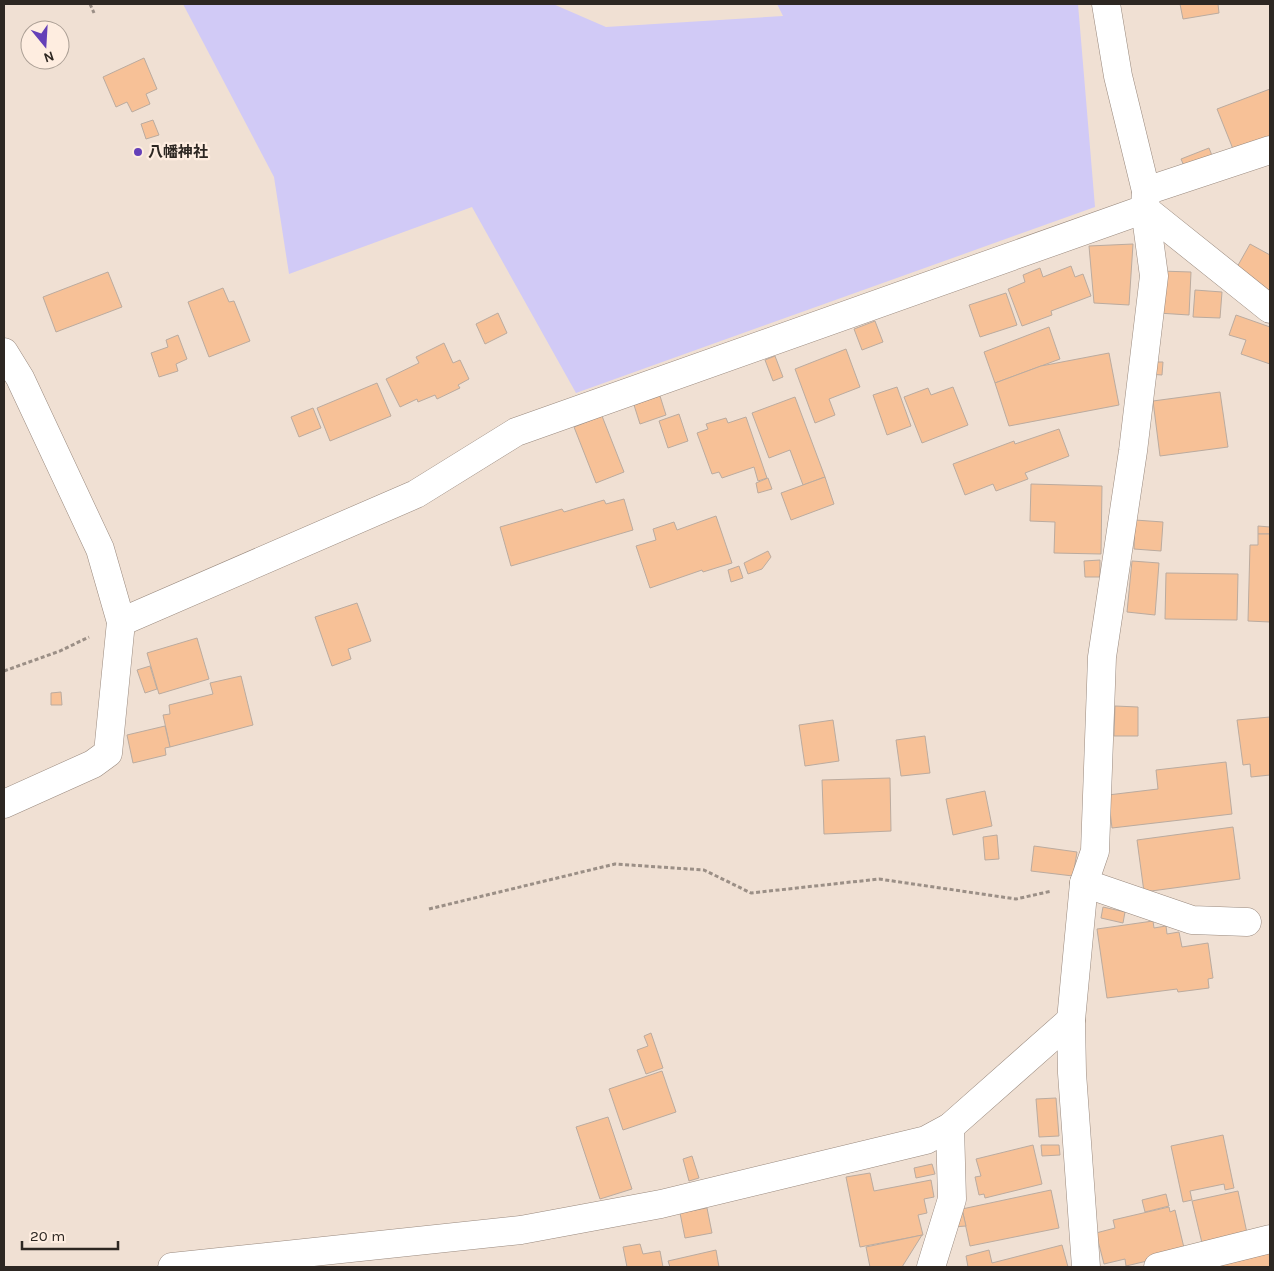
<svg xmlns="http://www.w3.org/2000/svg" width="1274" height="1271" font-family="Karla,'Noto Sans JP',sans-serif">
<style>
.green{fill:#d1caf6}
.building{fill:#f7c197;stroke:#bbab9f}
.lines{fill:none;stroke-linecap:round;stroke-linejoin:round}
.minor-casing{stroke:#99897e;stroke-width:29}
.path{stroke:#9b8f86;stroke-width:3;stroke-dasharray:4 2.5;stroke-linecap:butt}
.minor{stroke:#fff;stroke-width:28}
.poi-dot{fill:#6440b8;stroke:#feede0;stroke-width:2}
.labels{text-anchor:middle;stroke-width:4.5;stroke-linejoin:round;paint-order:stroke}
.poi-label{font-size:15px;font-weight:bold;fill:#2d2722;stroke:#feede0;text-anchor:start}
</style>
<rect width="100%" height="100%" fill="#f0e0d3"/>
<!-- green -->
<polygon class="green" points="183,4 553,4 606,27 783,16 777,4 1078,4 1095,207 576,393 472,207 289,274 274,177"/>
<!-- building -->
<g class="building">
<polygon points="1180,4 1218,4 1219,13 1183,19"/>
<polygon points="144,58 157,89 146,94 150,104 132,112 127,102 116,107 103,77"/>
<polygon points="1270,89 1270,141 1235,154 1217,109"/>
<polygon points="153,120 159,135 146,139 141,124"/>
<polygon points="1209,148 1215,163 1187,173 1181,159"/>
<polygon points="1133,244 1129,305 1094,303 1089,246"/>
<polygon points="1250,244 1270,255 1270,296 1232,276"/>
<polygon points="1071,266 1075,277 1083,274 1091,296 1051,311 1052,315 1022,326 1008,289 1025,282 1023,275 1040,268 1043,277"/>
<polygon points="1160,271 1191,272 1189,315 1158,313"/>
<polygon points="108,272 122,307 56,332 43,297"/>
<polygon points="223,288 229,302 234,301 250,341 209,357 188,302"/>
<polygon points="1195,290 1222,292 1220,318 1193,317"/>
<polygon points="1006,293 1017,325 980,337 969,305"/>
<polygon points="498,313 507,333 485,344 476,324"/>
<polygon points="1236,315 1270,327 1270,364 1241,354 1246,340 1229,335"/>
<polygon points="875,321 883,342 862,350 854,329"/>
<polygon points="1049,327 1060,359 995,383 984,352"/>
<polygon points="178,335 187,359 176,364 178,371 159,377 151,353 168,347 166,340"/>
<polygon points="444,343 453,363 460,360 469,379 458,385 460,388 437,399 435,395 418,402 417,399 400,407 386,379 419,363 416,357"/>
<polygon points="846,349 860,387 829,399 835,415 815,423 795,369"/>
<polygon points="1109,353 1119,405 1009,426 995,383 1041,366"/>
<polygon points="775,356 783,377 773,381 765,360"/>
<polygon points="1148,362 1163,362 1162,375 1148,374"/>
<polygon points="377,383 391,416 330,441 317,408"/>
<polygon points="897,387 911,426 887,435 873,395"/>
<polygon points="953,387 968,425 922,443 904,397 928,388 931,395"/>
<polygon points="1220,392 1228,447 1160,456 1153,401"/>
<polygon points="660,396 666,415 640,424 634,405"/>
<polygon points="795,397 825,477 803,485 790,450 769,458 752,413"/>
<polygon points="313,408 321,428 299,437 291,417"/>
<polygon points="679,414 688,441 668,448 659,421"/>
<polygon points="602,416 624,472 596,483 574,427"/>
<polygon points="746,417 767,478 758,481 754,467 722,478 719,472 712,474 697,433 708,429 706,424 726,418 728,423"/>
<polygon points="1059,429 1069,456 1025,473 1028,479 996,491 993,484 965,495 953,464 1014,441 1015,444"/>
<polygon points="825,477 834,504 791,520 781,493"/>
<polygon points="768,478 772,489 758,493 756,483"/>
<polygon points="1031,484 1102,486 1101,554 1054,553 1055,522 1030,521"/>
<polygon points="624,499 633,530 511,566 500,527 562,509 564,512 604,500 606,504"/>
<polygon points="716,516 732,563 703,572 702,570 650,588 636,546 656,540 653,529 674,522 677,530"/>
<polygon points="1135,520 1163,522 1161,551 1134,549"/>
<polygon points="1258,526 1270,527 1270,534 1258,534"/>
<polygon points="1258,534 1270,534 1270,622 1248,621 1250,545 1258,545"/>
<polygon points="768,551 771,557 762,569 748,574 744,563"/>
<polygon points="1100,560 1100,577 1085,577 1084,561"/>
<polygon points="1132,561 1159,563 1155,615 1127,612"/>
<polygon points="739,566 743,578 731,582 728,570"/>
<polygon points="1166,573 1238,574 1237,620 1165,619"/>
<polygon points="357,603 371,641 348,649 351,659 332,666 315,617"/>
<polygon points="197,638 209,679 159,694 147,653"/>
<polygon points="150,666 157,689 145,693 137,670"/>
<polygon points="241,676 253,725 170,747 163,715 170,714 169,705 213,694 210,683"/>
<polygon points="61,692 62,705 51,705 51,693"/>
<polygon points="1115,706 1138,707 1138,736 1114,736"/>
<polygon points="1270,717 1270,775 1251,777 1250,764 1243,765 1237,720"/>
<polygon points="833,720 839,761 805,766 799,725"/>
<polygon points="165,726 170,747 165,748 166,755 133,763 127,735"/>
<polygon points="925,736 930,773 901,776 896,740"/>
<polygon points="1226,762 1232,814 1112,828 1108,795 1158,789 1156,770"/>
<polygon points="890,778 891,831 824,834 822,780"/>
<polygon points="985,791 992,826 953,835 946,799"/>
<polygon points="1233,827 1240,879 1144,892 1137,840"/>
<polygon points="997,835 999,859 985,860 983,837"/>
<polygon points="1034,846 1077,852 1073,876 1031,871"/>
<polygon points="1103,907 1125,912 1123,923 1101,918"/>
<polygon points="1153,921 1154,928 1166,926 1167,934 1179,932 1182,947 1208,943 1213,978 1208,979 1209,988 1178,992 1177,989 1107,998 1097,929"/>
<polygon points="651,1033 663,1068 646,1074 637,1050 648,1046 644,1036"/>
<polygon points="662,1071 676,1112 623,1130 609,1089"/>
<polygon points="1056,1098 1059,1136 1039,1137 1036,1099"/>
<polygon points="608,1117 632,1189 600,1199 576,1127"/>
<polygon points="1223,1135 1234,1188 1225,1190 1224,1184 1190,1191 1192,1200 1183,1202 1171,1146"/>
<polygon points="1033,1145 1042,1184 985,1198 984,1194 979,1195 975,1177 981,1176 976,1159"/>
<polygon points="1041,1145 1059,1145 1060,1155 1042,1156"/>
<polygon points="692,1156 699,1178 689,1181 683,1159"/>
<polygon points="932,1164 935,1174 916,1178 914,1168"/>
<polygon points="870,1173 874,1191 931,1180 934,1197 924,1199 927,1213 918,1215 923,1235 860,1247 846,1177"/>
<polygon points="1051,1190 1059,1228 970,1246 962,1209"/>
<polygon points="1238,1191 1247,1233 1202,1243 1192,1201"/>
<polygon points="1166,1194 1169,1206 1145,1212 1142,1200"/>
<polygon points="1169,1207 1170,1212 1175,1210 1185,1252 1126,1266 1125,1259 1104,1264 1096,1233 1115,1228 1113,1220"/>
<polygon points="707,1208 712,1233 685,1238 680,1213"/>
<polygon points="962,1209 966,1226 953,1227"/>
<polygon points="922,1235 902,1267 870,1267 866,1247"/>
<polygon points="640,1244 643,1254 660,1251 663,1267 627,1267 623,1247"/>
<polygon points="1062,1245 1068,1267 968,1267 966,1256 989,1250 992,1263"/>
<polygon points="716,1250 719,1267 670,1267 668,1261"/>
<polygon points="1270,1253 1270,1267 1222,1267 1222,1265"/>
</g>
<g class="lines">
<defs>
<g id="minor">
<polyline points="1146,191 1270,150"/>
<polyline points="1145,209 1270,309"/>
<polyline points="4,352 20,378 100,549 121,622 108,753 93,764 4,804"/>
<polyline points="121,622 416,494 516,432 1145,209"/>
<polyline points="1084,883 1192,920 1247,922"/>
<polyline points="172,1267 521,1230 661,1204 926,1140 950,1127 1071,1020"/>
<polyline points="931,1267 952,1199 950,1127"/>
<polyline points="1086,1267 1072,1073 1071,1020 1084,883 1095,851 1102,657 1133,451 1154,276 1145,209 1146,191 1118,76 1106,4"/>
<polyline points="1158,1267 1270,1239"/>
</g>
</defs>
<!-- minor casing -->
<use href="#minor" class="minor-casing"/>
<!-- path -->
<g class="path">
<polyline points="90,4 94,13"/>
<polyline points="4,671 60,651 89,637"/>
<polyline points="429,909 615,864 704,870 751,893 879,879 1016,899 1052,891"/>
</g>
<!-- minor -->
<use href="#minor" class="minor"/>
</g>
<!-- markers -->
<circle class="poi-dot" cx="138" cy="152" r="5"/>
<g class="labels">
<!-- poi labels -->
<g class="poi-label">
<text x="148" y="157">八幡神社</text>
</g>
</g>
<!-- border -->
<rect width="1274" height="1271" fill="none" stroke="#2d2722" stroke-width="10"/>
<!-- north arrow -->
<g transform="translate(45 45) rotate(162)"><circle r="24" fill="#feede0" stroke="#aa9e94"/>
<path d="M0-4L9 19L0 12L-9 19Z" fill="#6440b8"/>
<text y="-8" font-size="14" font-weight="bold" text-anchor="middle" fill="#2d2722">N</text>
</g>
<!-- scale -->
<path d="M22 1241v8h96v-8" fill="none" stroke="#2d2722" stroke-width="2.5"/>
<text x="30" y="1241" font-size="15" fill="#2d2722" stroke="#feede0" stroke-width="4" paint-order="stroke">20 m</text>
</svg>
